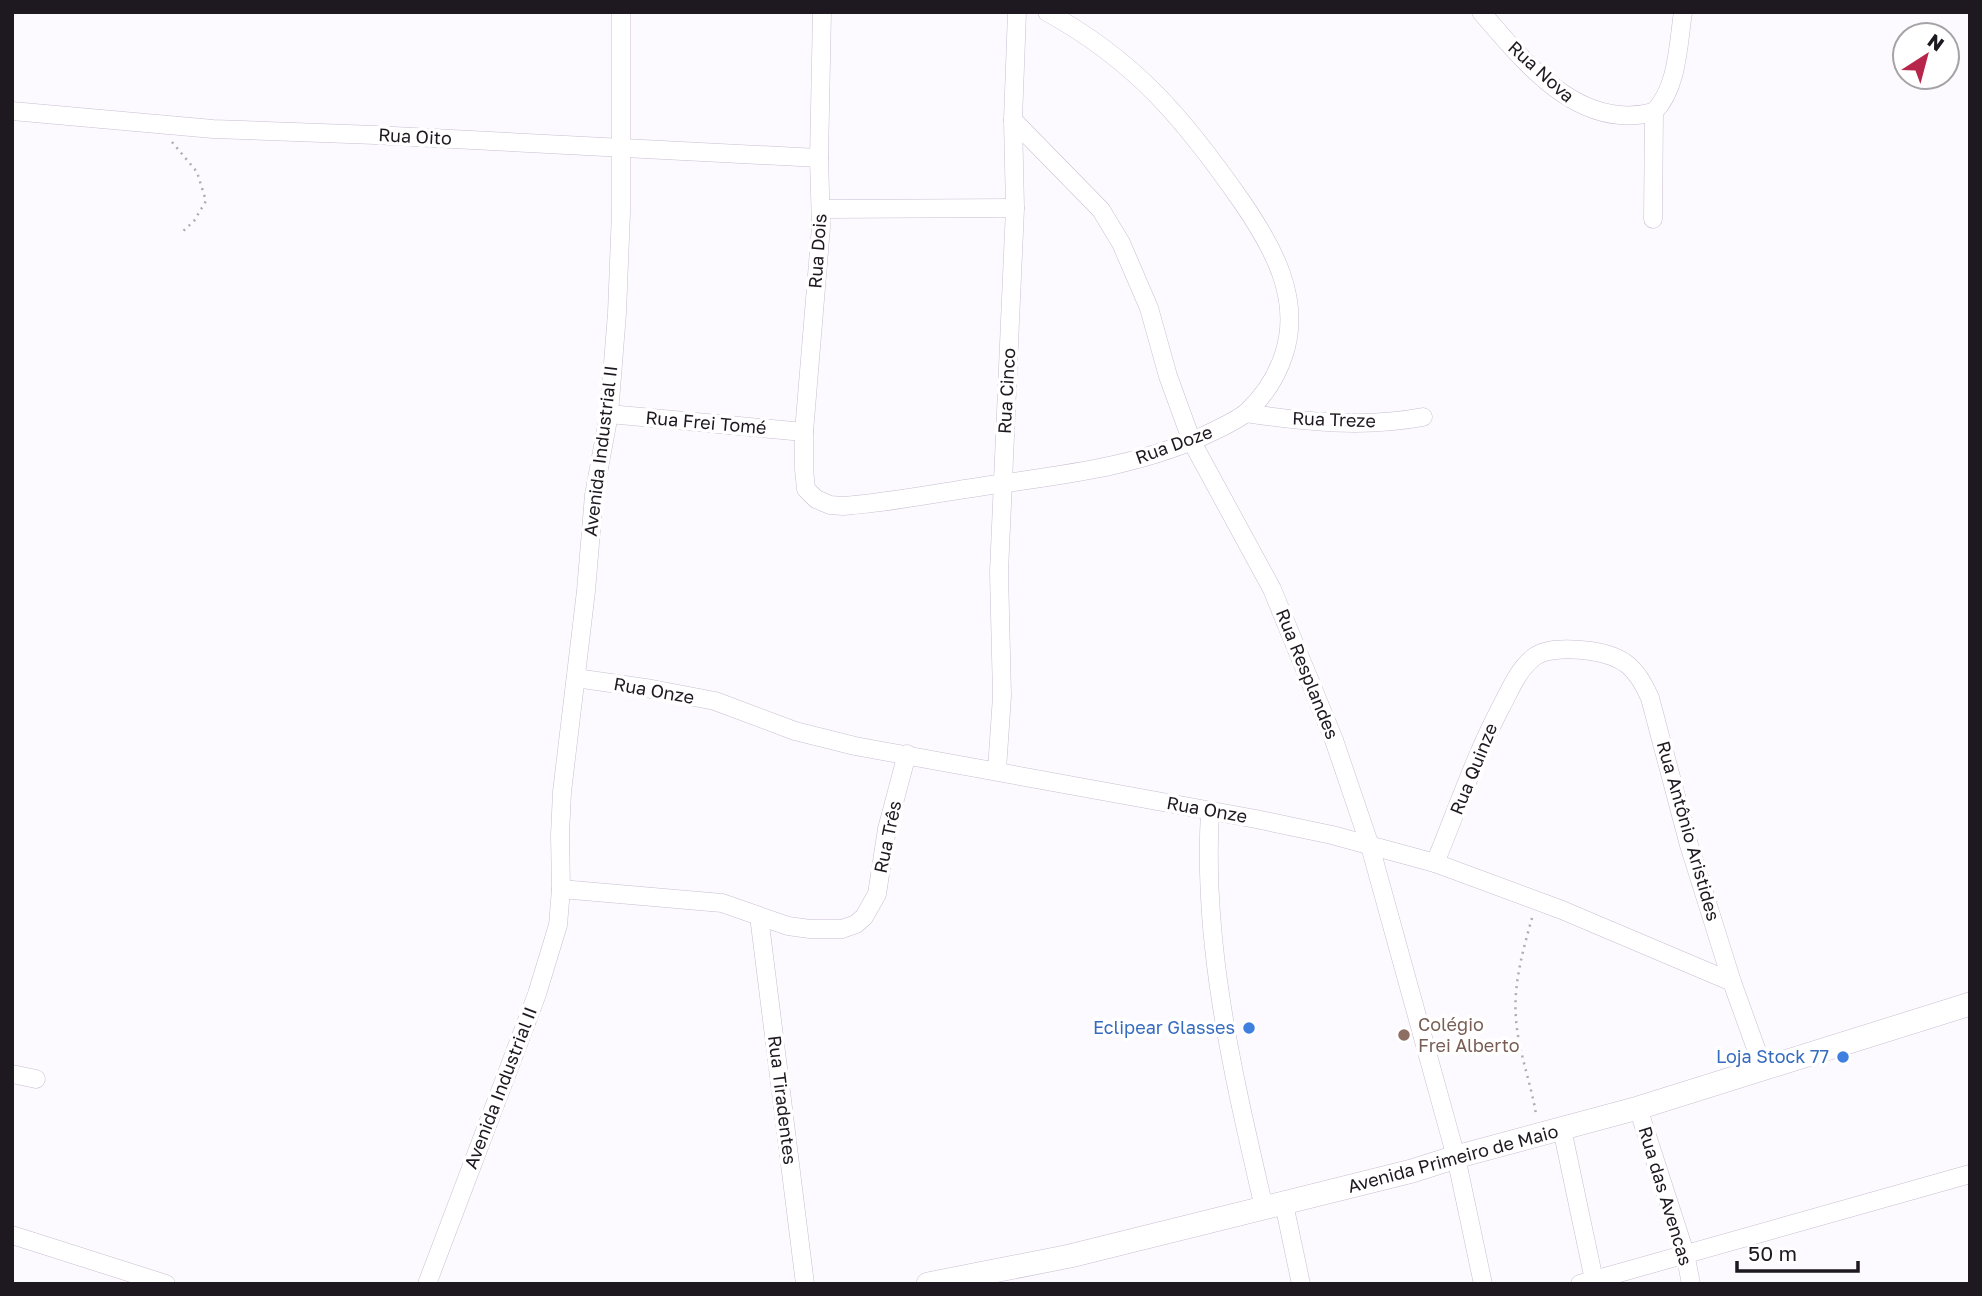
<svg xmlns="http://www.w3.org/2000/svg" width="1982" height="1296" font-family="'Golos Text',sans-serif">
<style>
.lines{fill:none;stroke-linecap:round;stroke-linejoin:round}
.minor-casing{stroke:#c9bed2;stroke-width:19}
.major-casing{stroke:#c9bed2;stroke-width:24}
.path{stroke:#aeabb1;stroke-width:2.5;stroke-dasharray:2 5;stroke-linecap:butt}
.minor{stroke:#fff;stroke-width:18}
.major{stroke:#fff;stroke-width:23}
.shop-dot{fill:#3f7fe0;stroke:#fff;stroke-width:2.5}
.education-dot{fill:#8d6e63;stroke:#fff;stroke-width:2.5}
.labels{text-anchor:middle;stroke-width:7;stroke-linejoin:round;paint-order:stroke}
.street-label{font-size:18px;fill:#1e1921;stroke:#fff}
.education-label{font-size:18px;fill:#785e54;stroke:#fff;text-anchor:start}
.shop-label{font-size:18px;fill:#366cbe;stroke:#fff;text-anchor:end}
</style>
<rect width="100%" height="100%" fill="#fcfafe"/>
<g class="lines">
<defs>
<g id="minor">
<path d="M 822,12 L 819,158 L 821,227 L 804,432 L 804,469 L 806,489 L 816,499 L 830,505 L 843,506 C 897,502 952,490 1006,483 C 1078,473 1150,463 1216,430 C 1226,425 1239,419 1247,412 C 1264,396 1277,376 1284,354 C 1302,299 1273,247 1242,202 C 1185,120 1136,61 1047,12"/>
<path d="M 1481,12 C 1525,62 1578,132 1654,112"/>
<polyline points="12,111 213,129 375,135 819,158"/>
<path d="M 1654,112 C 1678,87 1678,45 1683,12"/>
<polyline points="1013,120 1101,210 1121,243 1149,308 1168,376 1192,442 1272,589 1334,740 1370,846 1456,1157 1483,1284"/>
<polyline points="822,209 1015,208"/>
<polyline points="1653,219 1654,112"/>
<path d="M 1246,413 C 1304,422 1365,428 1423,417"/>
<polyline points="609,414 804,432"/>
<polyline points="576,678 652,689 715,701 795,731 855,746 1256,819 1332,835 1435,863 1562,910 1732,982 1763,1068"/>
<polyline points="997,770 1002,696 999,572 1015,208 1013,120 1017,12"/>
<path d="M 1210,812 C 1202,947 1234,1078 1264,1208"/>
<path d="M 1435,863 C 1457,810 1475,756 1502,705 C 1511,688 1518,670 1534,657 C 1547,647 1576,649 1591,651 C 1624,656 1637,668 1650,698 L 1689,845 L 1732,982"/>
<polyline points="561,889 722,903 788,926 810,929 842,929 856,924 864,917 877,894 887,829 907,754"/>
<polyline points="759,916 805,1284"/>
<polyline points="12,1074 36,1079"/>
<polyline points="1638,1108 1685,1253 1691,1284"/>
<polyline points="1562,1129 1594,1280"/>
<polyline points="1284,1204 1301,1284"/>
<polyline points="12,1235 166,1284"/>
<polyline points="427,1284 537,994 558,925 561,889 560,835 562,792 586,591 594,495 609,414 617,313 621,212 621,12"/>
<polyline points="1580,1284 1970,1174"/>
</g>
<polyline id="major" points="928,1284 1070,1256 1412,1171 1456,1157 1638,1108 1970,1004"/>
</defs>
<!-- minor casing -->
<use href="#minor" class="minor-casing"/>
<!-- major casing -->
<use href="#major" class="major-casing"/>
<!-- path -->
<g class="path">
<polyline points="172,142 197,172 206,201 194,221 180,234"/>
<path d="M 1532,918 C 1523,950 1513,985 1516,1019 C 1518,1050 1531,1083 1536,1114"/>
</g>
<!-- minor -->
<use href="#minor" class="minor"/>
<!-- major -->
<use href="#major" class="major"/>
</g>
<!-- markers -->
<g class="shop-dot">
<circle cx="1249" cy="1028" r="7"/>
<circle cx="1843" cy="1057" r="7"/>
</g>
<circle class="education-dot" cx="1404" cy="1035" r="7"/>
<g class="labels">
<!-- street labels -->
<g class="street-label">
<text transform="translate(1541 72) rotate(42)" y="6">Rua Nova</text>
<text transform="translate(415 137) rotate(3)" y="6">Rua Oito</text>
<text transform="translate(818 251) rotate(-86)" y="6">Rua Dois</text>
<text transform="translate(1007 391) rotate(-87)" y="6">Rua Cinco</text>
<text transform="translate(1334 420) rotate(2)" y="6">Rua Treze</text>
<text transform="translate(706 423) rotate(5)" y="6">Rua Frei Tomé</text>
<text transform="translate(1174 445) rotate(-20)" y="6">Rua Doze</text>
<text transform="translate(601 451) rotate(-83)" y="6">Avenida Industrial II</text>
<text transform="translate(1307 674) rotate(68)" y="6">Rua Resplandes</text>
<text transform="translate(654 691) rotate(10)" y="6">Rua Onze</text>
<text transform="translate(1474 769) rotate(-68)" y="6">Rua Quinze</text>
<text transform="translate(1207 810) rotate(10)" y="6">Rua Onze</text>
<text transform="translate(1688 831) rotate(74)" y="6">Rua Antônio Aristides</text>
<text transform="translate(888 837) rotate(-78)" y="6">Rua Três</text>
<text transform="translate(501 1088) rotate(-69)" y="6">Avenida Industrial II</text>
<text transform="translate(782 1100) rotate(83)" y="6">Rua Tiradentes</text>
<text transform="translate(1453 1159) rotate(-15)" y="6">Avenida Primeiro de Maio</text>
<text transform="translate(1665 1196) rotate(73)" y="6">Rua das Avencas</text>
</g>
<!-- education labels -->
<g class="education-label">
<text x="1418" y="1031">Colégio<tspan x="1418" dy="21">Frei Alberto</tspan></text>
</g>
<!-- shop labels -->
<g class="shop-label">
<text x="1235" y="1034">Eclipear Glasses</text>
<text x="1829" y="1063">Loja Stock 77</text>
</g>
</g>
<!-- border -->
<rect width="1982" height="1296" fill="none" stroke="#1e1921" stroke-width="28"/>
<!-- north arrow -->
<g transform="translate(1926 56) rotate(36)"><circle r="33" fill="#ffffff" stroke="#a5a3a6" stroke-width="2"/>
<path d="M0-5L12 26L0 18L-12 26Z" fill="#b7264a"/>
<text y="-10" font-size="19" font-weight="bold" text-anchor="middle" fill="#1e1921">N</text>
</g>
<!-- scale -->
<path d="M1737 1261v10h121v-10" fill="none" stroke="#1e1921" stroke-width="3.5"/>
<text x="1748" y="1261" font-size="21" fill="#1e1921" stroke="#ffffff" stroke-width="5" paint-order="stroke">50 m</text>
</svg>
